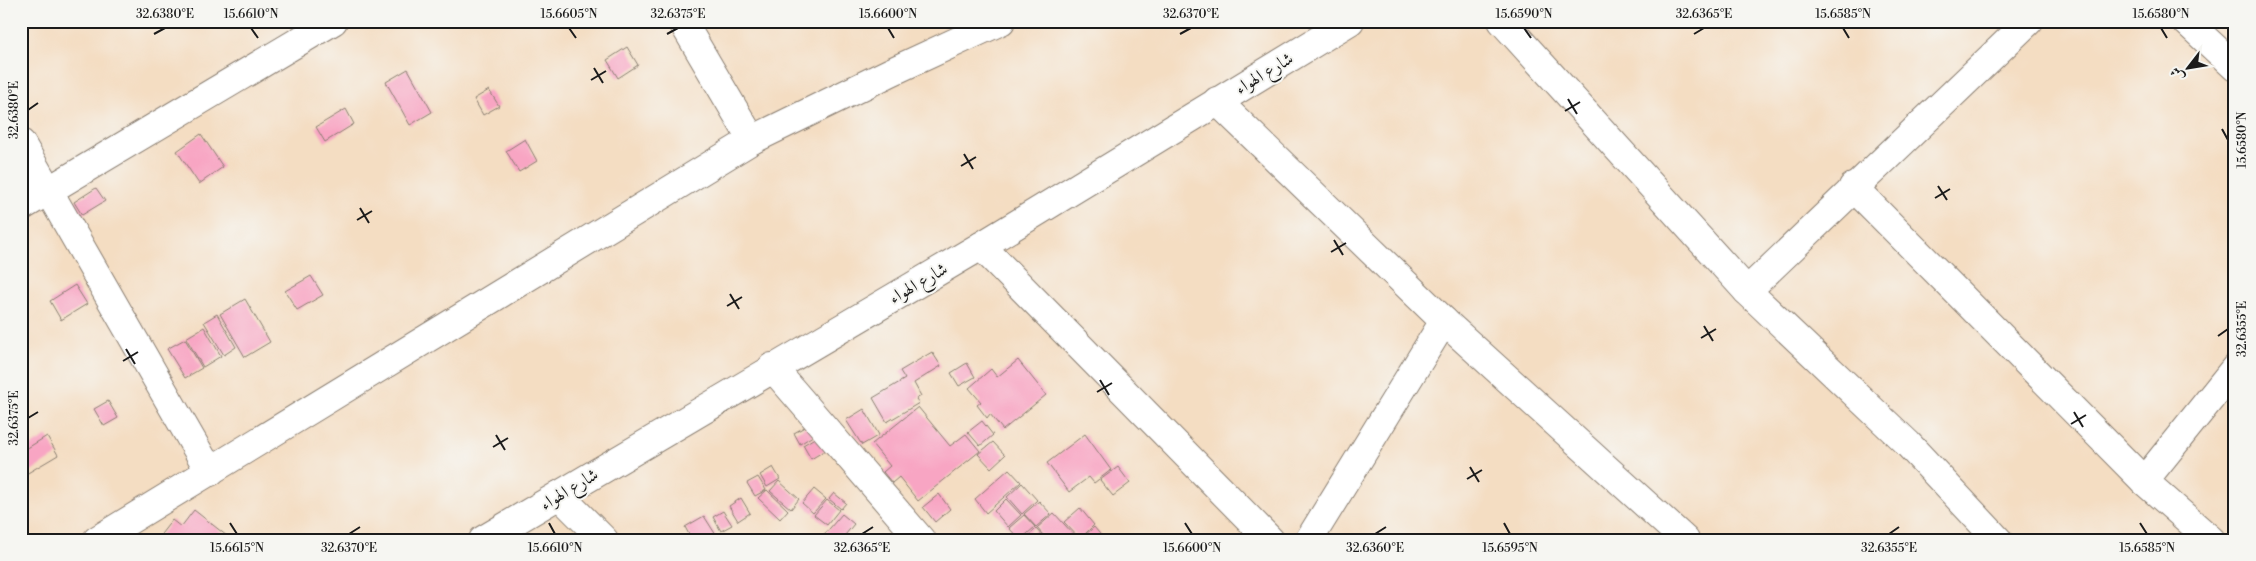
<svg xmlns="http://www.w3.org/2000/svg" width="2256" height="561" font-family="'Libre Bodoni',Amiri,serif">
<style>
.building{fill:#f8a5c3}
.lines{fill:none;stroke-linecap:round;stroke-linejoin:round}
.street-casing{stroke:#887c6f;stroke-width:30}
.secondary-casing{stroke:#887c6f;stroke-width:30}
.street{stroke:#fff;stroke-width:28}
.secondary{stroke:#fff;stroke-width:28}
.ticks{fill:none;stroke:#1c1c1c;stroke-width:2}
.labels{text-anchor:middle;stroke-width:4;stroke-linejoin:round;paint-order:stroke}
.street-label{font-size:18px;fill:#1c1c1c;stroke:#f6f6f2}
.neatline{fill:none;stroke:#1c1c1c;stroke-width:2}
.ticks-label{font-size:12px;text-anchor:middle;fill:#1c1c1c}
</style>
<rect width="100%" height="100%" fill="#f6f6f2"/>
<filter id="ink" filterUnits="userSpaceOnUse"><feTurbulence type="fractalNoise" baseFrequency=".02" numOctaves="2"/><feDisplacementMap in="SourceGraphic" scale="10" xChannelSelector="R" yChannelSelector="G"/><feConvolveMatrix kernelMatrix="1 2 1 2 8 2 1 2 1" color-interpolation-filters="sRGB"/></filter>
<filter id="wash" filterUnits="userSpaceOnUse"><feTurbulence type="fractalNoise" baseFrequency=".0096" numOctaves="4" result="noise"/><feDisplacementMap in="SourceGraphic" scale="20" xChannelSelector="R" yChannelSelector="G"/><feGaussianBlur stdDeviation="1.12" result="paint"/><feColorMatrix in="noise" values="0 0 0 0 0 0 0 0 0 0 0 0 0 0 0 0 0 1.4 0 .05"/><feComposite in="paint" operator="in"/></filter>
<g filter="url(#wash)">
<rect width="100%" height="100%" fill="#f4ddc2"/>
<g id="blocks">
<!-- building -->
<g class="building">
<polygon points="627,47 638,65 618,78 607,60"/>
<polygon points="408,69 432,112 410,125 386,82"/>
<polygon points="489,90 499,106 483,115 474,99"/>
<polygon points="346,109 354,124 325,142 316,127"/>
<polygon points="201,134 223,167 199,184 177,151"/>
<polygon points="525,139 537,161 519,172 506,151"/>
<polygon points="96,188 105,201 82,215 74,202"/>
<polygon points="311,276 323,295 297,310 285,291"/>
<polygon points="75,285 87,304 61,320 50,301"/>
<polygon points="245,299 270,342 245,357 220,314"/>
<polygon points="217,314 236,347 224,355 204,322"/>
<polygon points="204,327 221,356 203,367 186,338"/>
<polygon points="185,339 202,368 185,378 167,349"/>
<polygon points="932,352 941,366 914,383 921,396 916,399 919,403 887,422 873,398 905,379 900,371"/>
<polygon points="1018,360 1046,395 1003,430 990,414 987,418 977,405 981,402 969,388 991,369 997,377"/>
<polygon points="967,363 975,377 959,386 951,373"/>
<polygon points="108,401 118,418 104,426 94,409"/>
<polygon points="918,407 950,446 966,434 980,451 918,501 899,477 892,483 883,472 890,466 872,444"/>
<polygon points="864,409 879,435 862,445 846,420"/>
<polygon points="982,421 993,435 980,446 968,432"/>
<polygon points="810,424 816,434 800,444 794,433"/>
<polygon points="1085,434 1111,470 1094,483 1089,477 1069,492 1047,463"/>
<polygon points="47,436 58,455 21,477 21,452"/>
<polygon points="818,436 826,450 811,459 803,445"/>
<polygon points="993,442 1005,455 991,468 978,454"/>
<polygon points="773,467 780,479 767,487 760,475"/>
<polygon points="1118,467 1130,483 1113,496 1100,480"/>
<polygon points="1009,469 1021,482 986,513 975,499"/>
<polygon points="758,477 766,490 755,496 747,483"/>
<polygon points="779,481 799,499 791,509 770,491"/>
<polygon points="1022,483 1037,500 1022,514 1007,497"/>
<polygon points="814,489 826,499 813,513 802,503"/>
<polygon points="767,490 788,510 780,519 758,498"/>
<polygon points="834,493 846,503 841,509 829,499"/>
<polygon points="939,494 950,509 935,522 923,507"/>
<polygon points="741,498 750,513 738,521 729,506"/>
<polygon points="1006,499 1021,515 1008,527 994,511"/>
<polygon points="827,500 839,510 827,525 814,515"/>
<polygon points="1039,501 1051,514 1036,527 1024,514"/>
<polygon points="1080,508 1094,525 1080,539 1064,522"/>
<polygon points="194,510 232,540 161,540 158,538 172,520 181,527"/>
<polygon points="723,511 732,525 721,531 713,517"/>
<polygon points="1054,513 1074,535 1069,540 1047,540 1037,528"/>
<polygon points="842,514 854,524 841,540 830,540 824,535"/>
<polygon points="1024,515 1035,527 1020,540 1009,528"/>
<polygon points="704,516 716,535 709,540 692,540 685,527"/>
<polygon points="1094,527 1104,539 1083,540 1082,538"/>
<polygon points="1036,529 1046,540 1024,540"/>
</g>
</g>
</g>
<g filter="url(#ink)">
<use href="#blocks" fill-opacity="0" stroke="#887c6f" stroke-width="1"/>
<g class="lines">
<defs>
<g id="street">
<polyline points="682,21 752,140"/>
<polyline points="1502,21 1747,291 1908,444 1998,540"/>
<polyline points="2186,21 2235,67"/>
<polyline points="1217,101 1444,321 1685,540"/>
<polyline points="21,143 210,472"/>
<polyline points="1853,187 2144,481 2211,540"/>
<polyline points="21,207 333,21"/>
<polyline points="981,246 1270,540"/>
<polyline points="1747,291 2029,21"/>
<polyline points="772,367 921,540"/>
<polyline points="2144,481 2235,368"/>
<polyline points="559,495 604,540"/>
<polyline points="97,540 752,140 891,72 1001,21"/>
<polyline points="1309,540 1444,321"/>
</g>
<polyline id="secondary" points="483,540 981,246 1350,21"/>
</defs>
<!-- street casing -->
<use href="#street" class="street-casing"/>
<!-- secondary casing -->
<use href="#secondary" class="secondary-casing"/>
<!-- street -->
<use href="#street" class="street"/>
<!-- secondary -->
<use href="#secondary" class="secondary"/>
</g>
</g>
<!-- ticks -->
<path class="ticks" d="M 251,28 L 258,38M 569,28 L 576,38M 888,28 L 894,38M 1524,28 L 1531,38M 1843,28 L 1849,38M 2161,28 L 2167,38M 154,34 L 165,28M 667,34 L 678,28M 1180,34 L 1191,28M 1694,34 L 1704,28M 594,68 L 603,83M 591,80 L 606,71M 1568,99 L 1577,114M 28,110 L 38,103M 1565,111 L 1580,102M 2222,129 L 2228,140M 964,154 L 973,169M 961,166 L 976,157M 1938,186 L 1947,200M 1935,198 L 1950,189M 360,208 L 369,223M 357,220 L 372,211M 1334,240 L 1343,255M 1331,252 L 1346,243M 730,294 L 739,309M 727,306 L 742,297M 1704,326 L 1713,341M 2218,336 L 2228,329M 1701,338 L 1716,329M 126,349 L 135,364M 123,361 L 138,352M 1100,380 L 1109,395M 1097,392 L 1112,383M 2074,412 L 2083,427M 28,418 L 38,412M 2071,424 L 2086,415M 496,435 L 505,450M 493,447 L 508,438M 1470,467 L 1479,482M 1467,479 L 1482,470M 230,523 L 237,534M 549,523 L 555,534M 1185,523 L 1192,534M 1504,523 L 1510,534M 2140,523 L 2147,534M 349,534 L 360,527M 862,534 L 873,527M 1375,534 L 1386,527M 1889,534 L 1899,527"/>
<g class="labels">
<!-- street labels -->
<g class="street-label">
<text transform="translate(1264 73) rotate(-31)" y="6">شارع الهواء</text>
<text transform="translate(918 283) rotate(-30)" y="6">شارع الهواء</text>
<text transform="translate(569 489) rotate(-31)" y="6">شارع الهواء</text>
</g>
</g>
<!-- margin -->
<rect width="2256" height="561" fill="none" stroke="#f6f6f2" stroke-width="55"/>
<!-- north arrow -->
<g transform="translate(2188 68) rotate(239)" stroke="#f6f6f2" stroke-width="4" paint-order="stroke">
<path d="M0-4L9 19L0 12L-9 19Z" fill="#1c1c1c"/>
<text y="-8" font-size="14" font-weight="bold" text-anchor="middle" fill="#1c1c1c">ش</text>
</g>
<rect x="28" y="28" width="2200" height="506" class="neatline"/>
<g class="ticks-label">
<text x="165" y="18">32.6380°E</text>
<text x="251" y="18">15.6610°N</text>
<text x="569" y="18">15.6605°N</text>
<text x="678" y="18">32.6375°E</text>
<text x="888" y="18">15.6600°N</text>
<text x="1191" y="18">32.6370°E</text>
<text x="1524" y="18">15.6590°N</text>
<text x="1704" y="18">32.6365°E</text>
<text x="1843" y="18">15.6585°N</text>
<text x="2161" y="18">15.6580°N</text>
<text transform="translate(14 110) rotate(-90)" y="4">32.6380°E</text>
<text transform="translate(2242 140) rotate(-90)" y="4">15.6580°N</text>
<text transform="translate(2242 329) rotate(-90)" y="4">32.6355°E</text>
<text transform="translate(14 418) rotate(-90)" y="4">32.6375°E</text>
<text x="237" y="552">15.6615°N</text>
<text x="349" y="552">32.6370°E</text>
<text x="555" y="552">15.6610°N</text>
<text x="862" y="552">32.6365°E</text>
<text x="1192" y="552">15.6600°N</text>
<text x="1375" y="552">32.6360°E</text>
<text x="1510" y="552">15.6595°N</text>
<text x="1889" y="552">32.6355°E</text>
<text x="2147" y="552">15.6585°N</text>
</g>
</svg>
